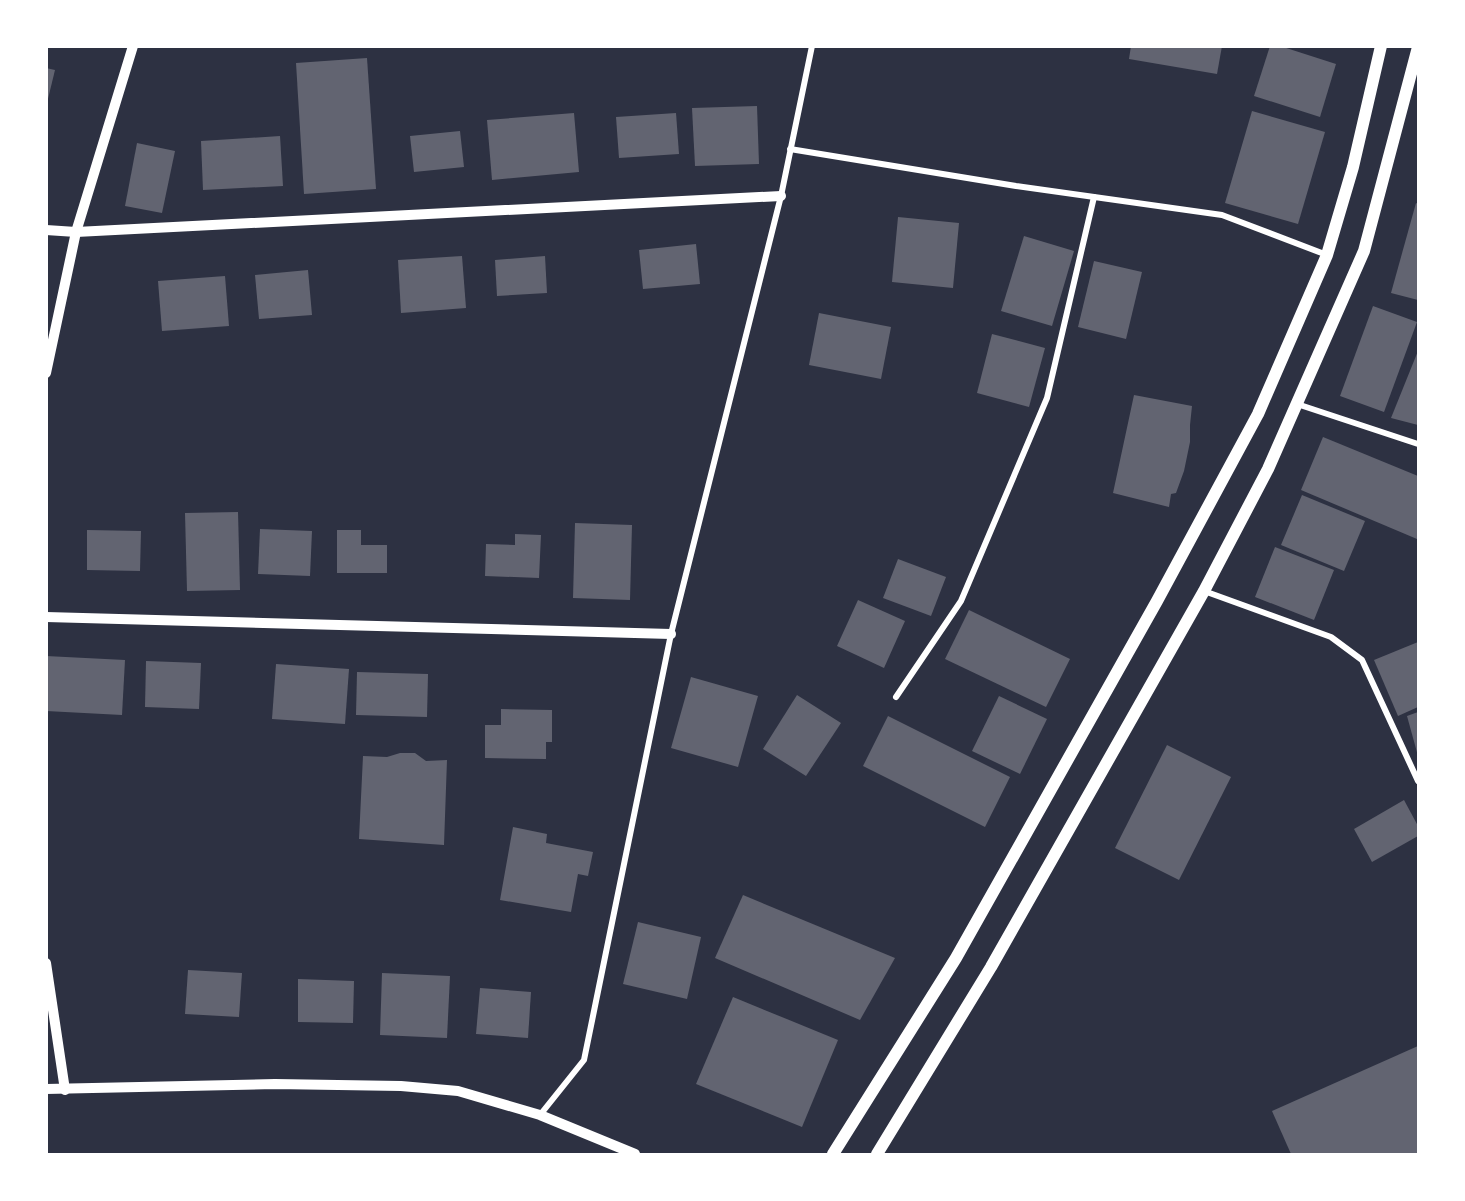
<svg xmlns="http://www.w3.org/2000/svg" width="1465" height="1201" font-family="Ubuntu,sans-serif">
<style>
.building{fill:#626471}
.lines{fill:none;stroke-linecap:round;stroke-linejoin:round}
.minor{stroke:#fff;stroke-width:6}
.tertiary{stroke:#fff;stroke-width:10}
.secondary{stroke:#fff;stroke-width:12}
</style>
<rect width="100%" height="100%" fill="#2d3142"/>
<!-- building -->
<g class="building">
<polygon points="1131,46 1222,46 1217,74 1129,59"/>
<polygon points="1270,46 1280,46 1336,64 1320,117 1254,96"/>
<polygon points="367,58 376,189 304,194 296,63"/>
<polygon points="46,68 55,70 47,103 46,103"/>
<polygon points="757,106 759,164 695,166 692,108"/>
<polygon points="1252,111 1325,132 1298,224 1225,203"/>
<polygon points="574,113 579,172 492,180 487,120"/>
<polygon points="676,113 679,154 619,158 616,117"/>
<polygon points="460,131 464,167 414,172 410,136"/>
<polygon points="280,136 283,186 203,190 201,141"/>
<polygon points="137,143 175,151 162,213 125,206"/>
<polygon points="1416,203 1418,204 1418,300 1391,293"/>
<polygon points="898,217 959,223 953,288 892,282"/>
<polygon points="1024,236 1074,251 1052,326 1001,311"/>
<polygon points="696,244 700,284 643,289 639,250"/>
<polygon points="462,256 466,308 401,313 398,260"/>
<polygon points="545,256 547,293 497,296 495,260"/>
<polygon points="1094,261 1142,272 1126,339 1078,327"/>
<polygon points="308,270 312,315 259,319 255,275"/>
<polygon points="225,276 229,326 162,331 158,281"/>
<polygon points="1373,306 1417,322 1384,412 1340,396"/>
<polygon points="819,313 891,327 881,379 809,365"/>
<polygon points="992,334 1045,348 1029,407 977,393"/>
<polygon points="1418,351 1418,425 1391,418"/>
<polygon points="1134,395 1192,406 1190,425 1190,442 1184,471 1176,493 1171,494 1169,507 1113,493"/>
<polygon points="1323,437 1418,476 1418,535 1417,539 1301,490"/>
<polygon points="1302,495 1365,521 1344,571 1281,545"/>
<polygon points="238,512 240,590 187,591 185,513"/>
<polygon points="575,523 632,525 630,600 573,598"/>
<polygon points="260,529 312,531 310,576 258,574"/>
<polygon points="87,530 141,531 140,571 87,570"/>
<polygon points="337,530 361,530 361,545 387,545 387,573 337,573"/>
<polygon points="515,534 541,535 539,578 485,576 486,544 515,545"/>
<polygon points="1275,547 1334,570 1314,620 1255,597"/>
<polygon points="898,559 946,577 931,616 883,598"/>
<polygon points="858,600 905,621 884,668 837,646"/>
<polygon points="969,610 1070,659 1046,707 945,659"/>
<polygon points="1418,642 1418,707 1398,716 1374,660"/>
<polygon points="46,656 125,660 122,715 46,711"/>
<polygon points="146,661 201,663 199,709 145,707"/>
<polygon points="276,664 349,669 345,724 272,719"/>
<polygon points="357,672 428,674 427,717 356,715"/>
<polygon points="691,677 758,696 738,767 671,748"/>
<polygon points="797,695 841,723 806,776 763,749"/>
<polygon points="999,696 1047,719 1020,774 972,751"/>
<polygon points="501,709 552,710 552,742 546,742 546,759 485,758 485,725 501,725"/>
<polygon points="1418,712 1418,756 1407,716"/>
<polygon points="888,716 1010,777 985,827 863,766"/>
<polygon points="1167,745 1231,777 1179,880 1115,848"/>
<polygon points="400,753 415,753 426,761 447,760 444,845 359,839 363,756 387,757"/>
<polygon points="1404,800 1418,826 1418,836 1372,862 1354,829"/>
<polygon points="513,827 547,834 546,843 593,852 588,876 578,874 571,912 500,900"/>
<polygon points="743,895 895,958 860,1020 715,958"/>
<polygon points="638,922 701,937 687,999 623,984"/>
<polygon points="188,970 242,973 239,1017 185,1014"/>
<polygon points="382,973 450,976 447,1038 380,1035"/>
<polygon points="298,979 354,981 353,1023 298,1022"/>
<polygon points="480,988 531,992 528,1038 476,1034"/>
<polygon points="733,997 838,1040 802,1127 696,1084"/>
<polygon points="1418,1046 1418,1154 1291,1154 1272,1111"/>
</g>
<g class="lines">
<!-- minor -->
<g class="minor">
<polyline points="790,149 1016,186 1222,215 1327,255"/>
<polyline points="1297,404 1418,444"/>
<polyline points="1204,591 1331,637 1362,660 1418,781"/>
<polyline points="896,697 961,601 1047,398 1094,197"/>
<polyline points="540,1115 584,1060 671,634 781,196 812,46"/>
</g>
<!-- tertiary -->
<g class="tertiary">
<polyline points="46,230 76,232 781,196"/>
<polyline points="46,373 76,232 133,46"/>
<polyline points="46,617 671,634"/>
<polyline points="46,963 65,1090"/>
<polyline points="46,1089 275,1084 401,1086 458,1091 540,1115 635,1154"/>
</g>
<!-- secondary -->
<g class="secondary">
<polyline points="833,1154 956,958 1157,601 1258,414 1327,255 1353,167 1381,46"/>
<polyline points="877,1154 991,967 1204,591 1268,469 1364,251 1418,47"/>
</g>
</g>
<!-- border -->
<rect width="1465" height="1201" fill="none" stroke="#ffffff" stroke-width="96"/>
</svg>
